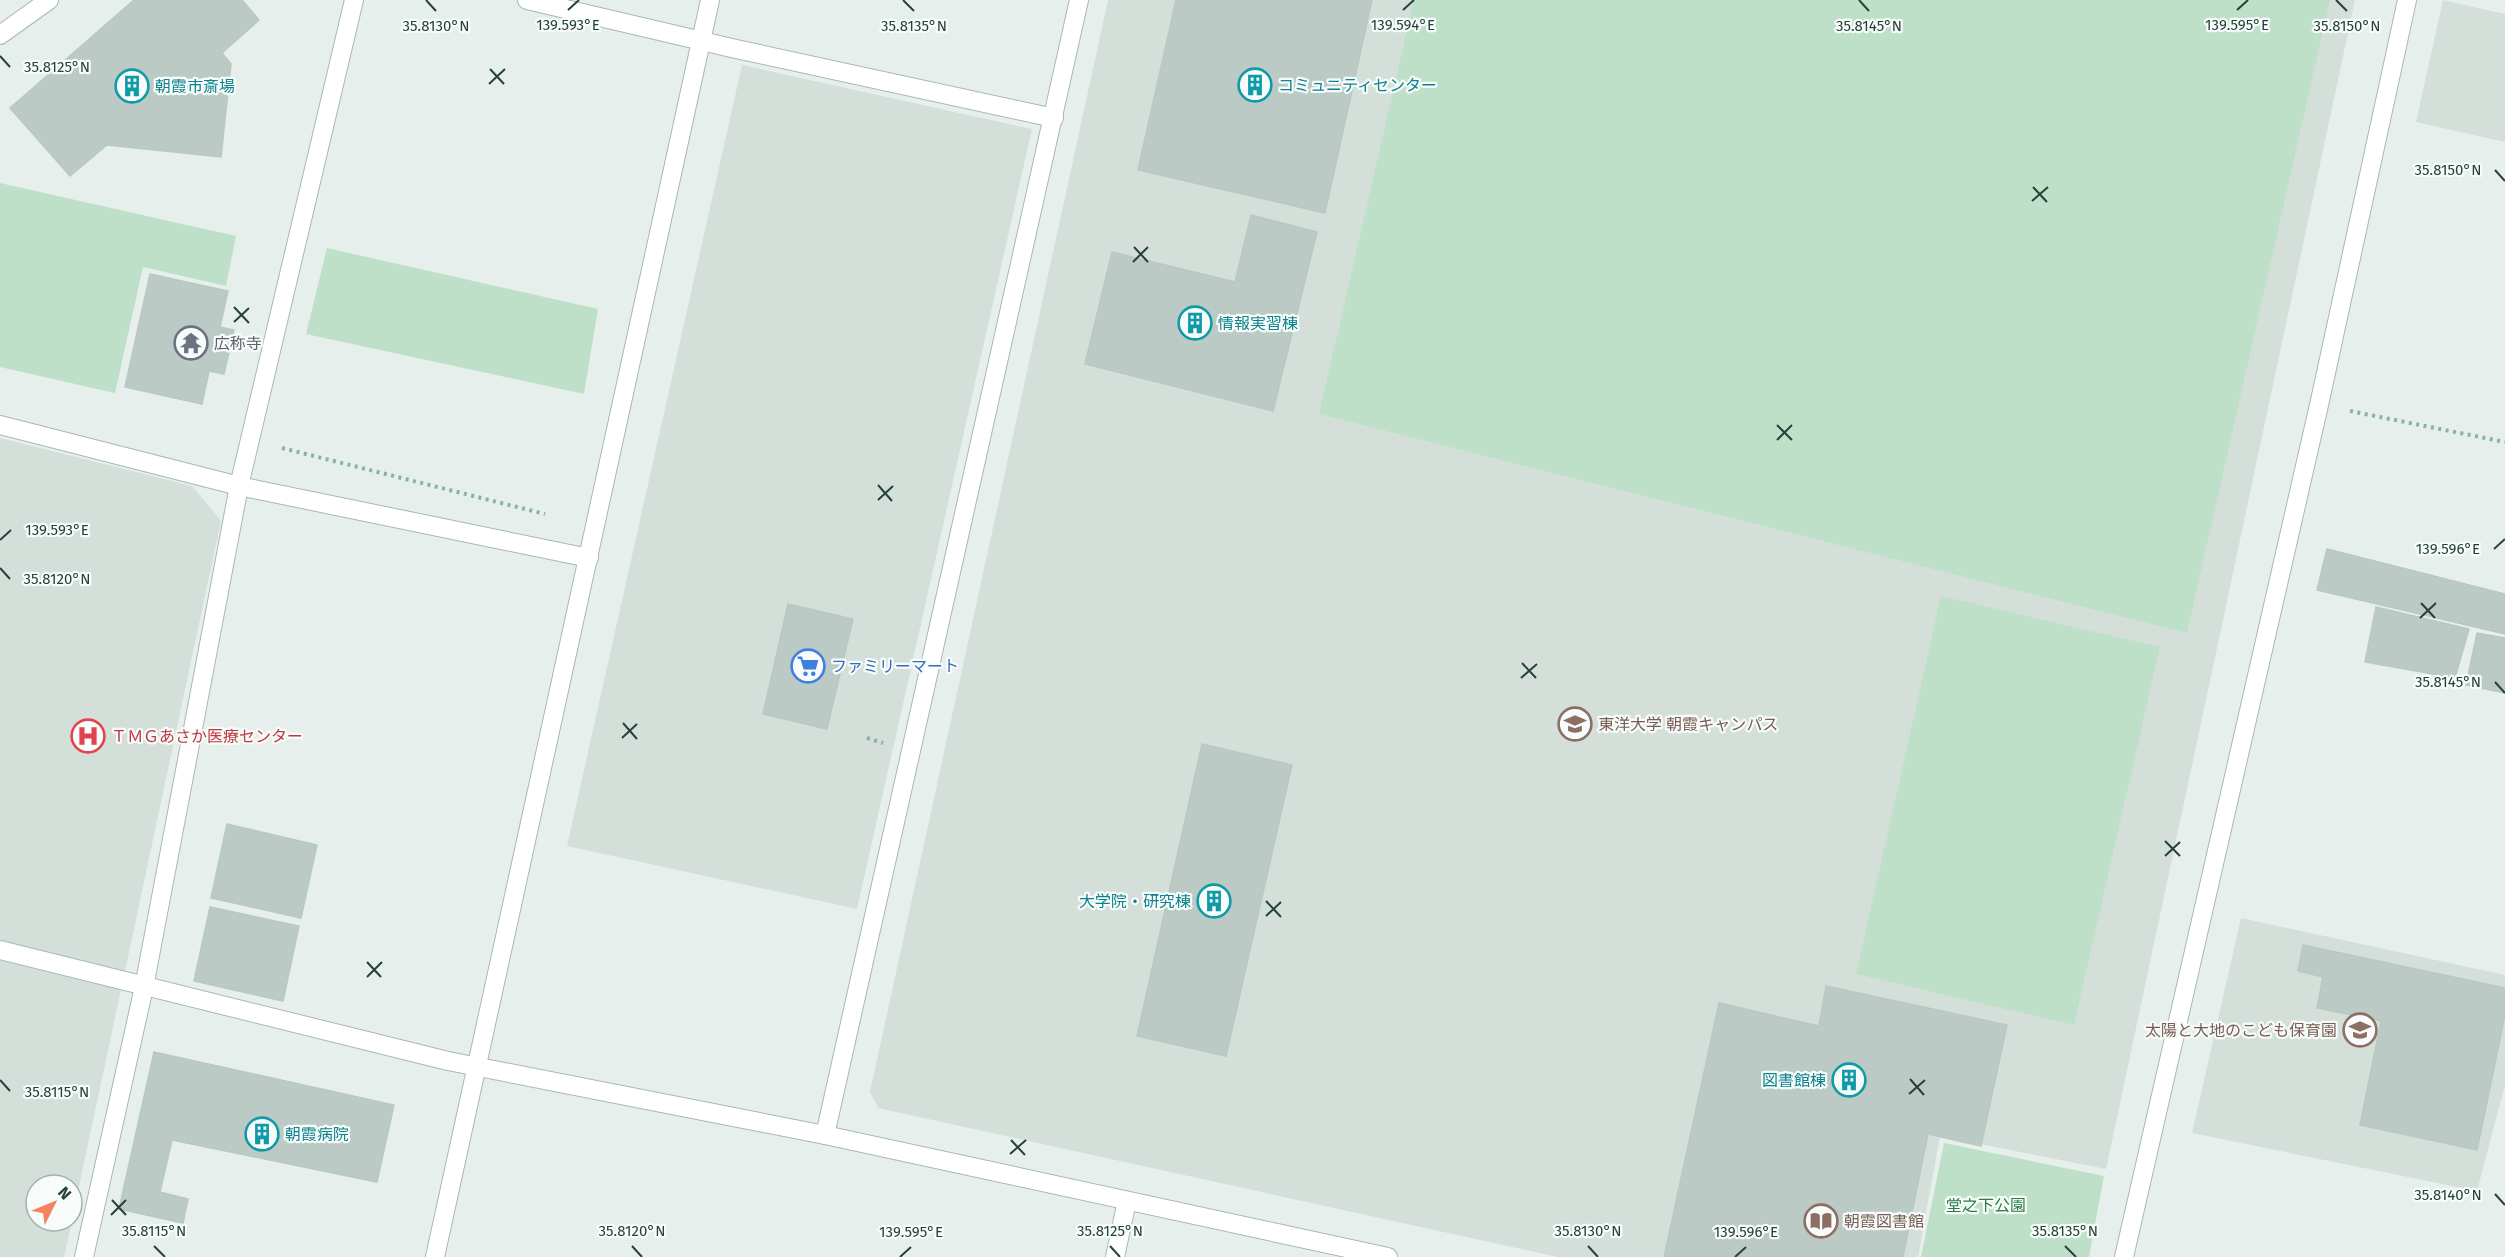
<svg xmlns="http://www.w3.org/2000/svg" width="2505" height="1257" font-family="'Fira Sans','Noto Sans JP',sans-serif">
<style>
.built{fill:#d4dfda}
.green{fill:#bfe0c8}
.building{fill:#bbcac4;stroke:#b8c9c2;stroke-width:1.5}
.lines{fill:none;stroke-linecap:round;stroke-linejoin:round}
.minor-casing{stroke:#a8b8b2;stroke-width:20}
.path{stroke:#86b3a5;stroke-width:4;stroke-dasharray:3 4.5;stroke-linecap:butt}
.minor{stroke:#fff;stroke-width:18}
.ticks{fill:none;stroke:#24423a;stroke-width:2}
.labels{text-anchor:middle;stroke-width:4.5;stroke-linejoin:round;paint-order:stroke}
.culture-label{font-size:16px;fill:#0d838f;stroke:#f7fbf9;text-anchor:start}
.worship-label{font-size:16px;fill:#5b616d;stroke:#f7fbf9;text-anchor:start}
.shop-label{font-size:16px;fill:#366cbe;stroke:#f7fbf9;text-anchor:start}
.education-label{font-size:16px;fill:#785e54;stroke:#f7fbf9;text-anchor:start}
.health-label{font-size:16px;fill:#be3a42;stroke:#f7fbf9;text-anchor:start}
.park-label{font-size:16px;fill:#2d7a4b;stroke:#f7fbf9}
.ticks-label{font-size:15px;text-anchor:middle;fill:#24423a;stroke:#f7fbf9;stroke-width:4.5;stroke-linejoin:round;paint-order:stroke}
</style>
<rect width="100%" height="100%" fill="#e6efeb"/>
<!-- built -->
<g class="built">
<polygon points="1108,0 2355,0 2106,1169 1940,1136 1918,1257 1558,1257 878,1108 870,1092"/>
<polygon points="2443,0 2505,14 2505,142 2416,122"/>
<polygon points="742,65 1032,129 857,909 567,846"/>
<polygon points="0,438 192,486 221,521 72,1219 72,1185 36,1185 36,1221 72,1221 64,1257 0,1257"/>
<polygon points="2241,918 2505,975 2505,1085 2477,1191 2192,1133"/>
</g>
<!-- green -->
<g class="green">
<polygon points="1414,0 2330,0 2187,633 1319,414"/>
<polygon points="0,183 236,236 226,286 143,267 115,393 0,367"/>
<polygon points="327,248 598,309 584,394 306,334"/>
<polygon points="1941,596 2160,647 2074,1025 1856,974"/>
<polygon points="1944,1143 2104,1176 2089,1257 1921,1257"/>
</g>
<!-- building -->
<g class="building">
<polygon points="134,0 242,0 259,20 222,53 231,64 221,157 107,145 70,176 10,108"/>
<polygon points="1176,0 1372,0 1325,213 1138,170"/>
<polygon points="1251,215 1317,232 1273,411 1085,364 1112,252 1235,282"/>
<polygon points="150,274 228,291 220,327 234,330 224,374 209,371 202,404 125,387"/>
<polygon points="2327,549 2505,594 2505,634 2317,590"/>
<polygon points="788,604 853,619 827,729 763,714"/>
<polygon points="2376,607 2469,629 2455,678 2365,662"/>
<polygon points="2477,633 2505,638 2505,693 2466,685"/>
<polygon points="1202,744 1292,765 1226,1056 1137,1036"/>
<polygon points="227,824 317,845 301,918 211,898"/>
<polygon points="210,907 299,926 283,1001 194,981"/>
<polygon points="2303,945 2505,988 2505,1015 2477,1150 2360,1125 2381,1021 2317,1008 2323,977 2298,971"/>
<polygon points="1826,986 2007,1025 1981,1146 1928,1134 1903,1257 1664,1257 1719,1003 1819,1026"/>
<polygon points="154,1052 394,1105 377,1182 172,1140 160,1192 188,1199 183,1223 119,1209"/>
</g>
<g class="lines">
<defs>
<g id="minor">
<polyline points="527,0 736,49 1054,118"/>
<polyline points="0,35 49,0"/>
<polyline points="0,425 239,486 589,558"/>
<polyline points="0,950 448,1061 825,1135 1388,1257"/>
<polyline points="825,1135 1079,0"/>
<polyline points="84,1257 144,987 239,486 354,0"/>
<polyline points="435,1257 710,0"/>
<polyline points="1115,1257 1127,1201"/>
<polyline points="2124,1257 2319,405 2407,0"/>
</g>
</defs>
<!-- minor casing -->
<use href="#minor" class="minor-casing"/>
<!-- path -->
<g class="path">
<polyline points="2350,411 2505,442"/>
<polyline points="282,448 545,514"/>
<polyline points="867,738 883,743"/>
</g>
<!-- minor -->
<use href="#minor" class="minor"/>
</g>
<!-- ticks -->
<path class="ticks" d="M 426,0 L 436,11M 903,0 L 914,11M 1859,0 L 1869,11M 2336,0 L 2347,11M 568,10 L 579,0M 1403,10 L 1414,0M 2237,10 L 2248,0M 0,56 L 10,67M 490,69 L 504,84M 489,84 L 505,69M 2495,170 L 2505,181M 2033,187 L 2047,202M 2032,201 L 2048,187M 1134,247 L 1148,262M 1133,262 L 1148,247M 234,307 L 249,323M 234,322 L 249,308M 1777,425 L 1792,440M 1777,440 L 1792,425M 878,485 L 892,501M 878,500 L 893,486M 0,540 L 11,530M 2494,549 L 2505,539M 0,568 L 10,579M 2421,603 L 2435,618M 2420,618 L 2436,603M 1522,663 L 1536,678M 1521,678 L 1537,664M 2495,682 L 2505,693M 623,723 L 637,739M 622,738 L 637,724M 2165,841 L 2180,856M 2165,856 L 2180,842M 1266,901 L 1281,917M 1266,916 L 1281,902M 367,962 L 381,977M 367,977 L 382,962M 1910,1079 L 1924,1095M 0,1080 L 10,1091M 1909,1094 L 1925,1080M 1011,1140 L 1025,1155M 1010,1154 L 1026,1140M 2495,1194 L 2505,1205M 112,1200 L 126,1215M 111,1215 L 126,1200M 154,1246 L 165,1257M 632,1246 L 642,1257M 1110,1246 L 1120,1257M 1588,1246 L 1598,1257M 2065,1246 L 2076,1257M 900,1257 L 911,1247M 1735,1257 L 1746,1247"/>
<!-- icons -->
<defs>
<symbol id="building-ring" viewBox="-11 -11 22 22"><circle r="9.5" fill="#f7fbf9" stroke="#0f9aa8" stroke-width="1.5"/><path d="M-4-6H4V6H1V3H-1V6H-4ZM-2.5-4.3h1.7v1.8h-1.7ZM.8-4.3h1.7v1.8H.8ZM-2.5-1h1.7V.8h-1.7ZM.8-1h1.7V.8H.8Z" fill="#0f9aa8"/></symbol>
<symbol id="temple-ring" viewBox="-11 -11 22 22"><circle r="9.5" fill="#f7fbf9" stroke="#6b7280" stroke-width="1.5"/><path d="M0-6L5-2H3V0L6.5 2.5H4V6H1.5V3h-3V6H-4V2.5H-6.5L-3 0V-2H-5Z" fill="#6b7280"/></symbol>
<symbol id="supermarket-ring" viewBox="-11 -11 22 22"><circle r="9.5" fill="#f7fbf9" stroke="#3f7fe0" stroke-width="1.5"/><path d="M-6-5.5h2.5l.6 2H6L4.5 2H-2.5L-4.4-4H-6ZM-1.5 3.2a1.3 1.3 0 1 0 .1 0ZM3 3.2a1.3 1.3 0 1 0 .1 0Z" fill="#3f7fe0"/></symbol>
<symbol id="university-ring" viewBox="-11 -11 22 22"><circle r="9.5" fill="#f7fbf9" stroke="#8d6e63" stroke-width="1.5"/><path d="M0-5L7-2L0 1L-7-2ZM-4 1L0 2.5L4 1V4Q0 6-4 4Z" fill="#8d6e63"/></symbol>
<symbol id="hospital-ring" viewBox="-11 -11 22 22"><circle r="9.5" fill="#f7fbf9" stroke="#e0444e" stroke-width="1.5"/><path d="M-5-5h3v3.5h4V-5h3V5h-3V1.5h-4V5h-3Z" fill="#e0444e"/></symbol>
<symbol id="school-ring" viewBox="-11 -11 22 22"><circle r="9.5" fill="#f7fbf9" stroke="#8d6e63" stroke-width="1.5"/><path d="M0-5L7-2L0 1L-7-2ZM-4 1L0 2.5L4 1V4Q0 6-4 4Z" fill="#8d6e63"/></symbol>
<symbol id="library-ring" viewBox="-11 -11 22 22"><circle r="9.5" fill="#f7fbf9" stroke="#8d6e63" stroke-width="1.5"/><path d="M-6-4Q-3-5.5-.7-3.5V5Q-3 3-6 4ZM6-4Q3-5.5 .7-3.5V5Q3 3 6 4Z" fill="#8d6e63"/></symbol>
</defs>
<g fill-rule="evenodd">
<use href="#building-ring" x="1236" y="66" width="38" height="38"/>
<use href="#building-ring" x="113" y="67" width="38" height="38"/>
<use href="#building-ring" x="1176" y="304" width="38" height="38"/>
<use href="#temple-ring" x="172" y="324" width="38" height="38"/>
<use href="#supermarket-ring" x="789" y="647" width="38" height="38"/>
<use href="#university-ring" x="1556" y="705" width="38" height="38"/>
<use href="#hospital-ring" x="69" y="717" width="38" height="38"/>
<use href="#building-ring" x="1195" y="882" width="38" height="38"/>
<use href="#school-ring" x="2341" y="1011" width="38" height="38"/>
<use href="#building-ring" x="1830" y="1061" width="38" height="38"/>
<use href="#building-ring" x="243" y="1115" width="38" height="38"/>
<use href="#library-ring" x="1802" y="1202" width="38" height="38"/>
</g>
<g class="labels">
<!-- culture labels -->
<g class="culture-label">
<text x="1278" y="91">コミュニティセンター</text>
<text x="155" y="92">朝霞市斎場</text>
<text x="1218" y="329">情報実習棟</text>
<text x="1191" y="907" text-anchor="end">大学院・研究棟</text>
<text x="1826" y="1086" text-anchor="end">図書館棟</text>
<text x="285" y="1140">朝霞病院</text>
</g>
<!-- worship labels -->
<g class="worship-label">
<text x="214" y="349">広称寺</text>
</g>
<!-- shop labels -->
<g class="shop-label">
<text x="831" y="672">ファミリーマート</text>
</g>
<!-- education labels -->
<g class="education-label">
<text x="1598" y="730">東洋大学 朝霞キャンパス</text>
<text x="2337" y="1036" text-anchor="end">太陽と大地のこども保育園</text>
<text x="1844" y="1227">朝霞図書館</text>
</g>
<!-- health labels -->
<g class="health-label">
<text x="111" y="742">ＴＭＧあさか医療センター</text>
</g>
<!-- park labels -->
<g class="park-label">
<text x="1986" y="1211">堂之下公園</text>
</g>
</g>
<g class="ticks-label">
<text x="568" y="30">139.593°E</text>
<text x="1403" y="30">139.594°E</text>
<text x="2237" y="30">139.595°E</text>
<text x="436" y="31">35.8130°N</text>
<text x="914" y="31">35.8135°N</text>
<text x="1869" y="31">35.8145°N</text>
<text x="2347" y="31">35.8150°N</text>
<text x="57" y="72">35.8125°N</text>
<text x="2448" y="175">35.8150°N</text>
<text x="57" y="535">139.593°E</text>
<text x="2448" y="554">139.596°E</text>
<text x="57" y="584">35.8120°N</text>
<text x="2448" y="687">35.8145°N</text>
<text x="57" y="1097">35.8115°N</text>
<text x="2448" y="1200">35.8140°N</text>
<text x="154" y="1236">35.8115°N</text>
<text x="632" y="1236">35.8120°N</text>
<text x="1110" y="1236">35.8125°N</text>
<text x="1588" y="1236">35.8130°N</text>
<text x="2065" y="1236">35.8135°N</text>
<text x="911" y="1237">139.595°E</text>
<text x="1746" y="1237">139.596°E</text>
</g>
<!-- north arrow -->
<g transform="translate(54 1203) rotate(47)"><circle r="28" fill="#f7fbf9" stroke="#a3b1ad" stroke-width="1.5"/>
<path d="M0-4.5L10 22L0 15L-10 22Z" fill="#f4845f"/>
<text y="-9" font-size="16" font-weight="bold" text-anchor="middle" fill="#24423a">N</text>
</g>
</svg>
